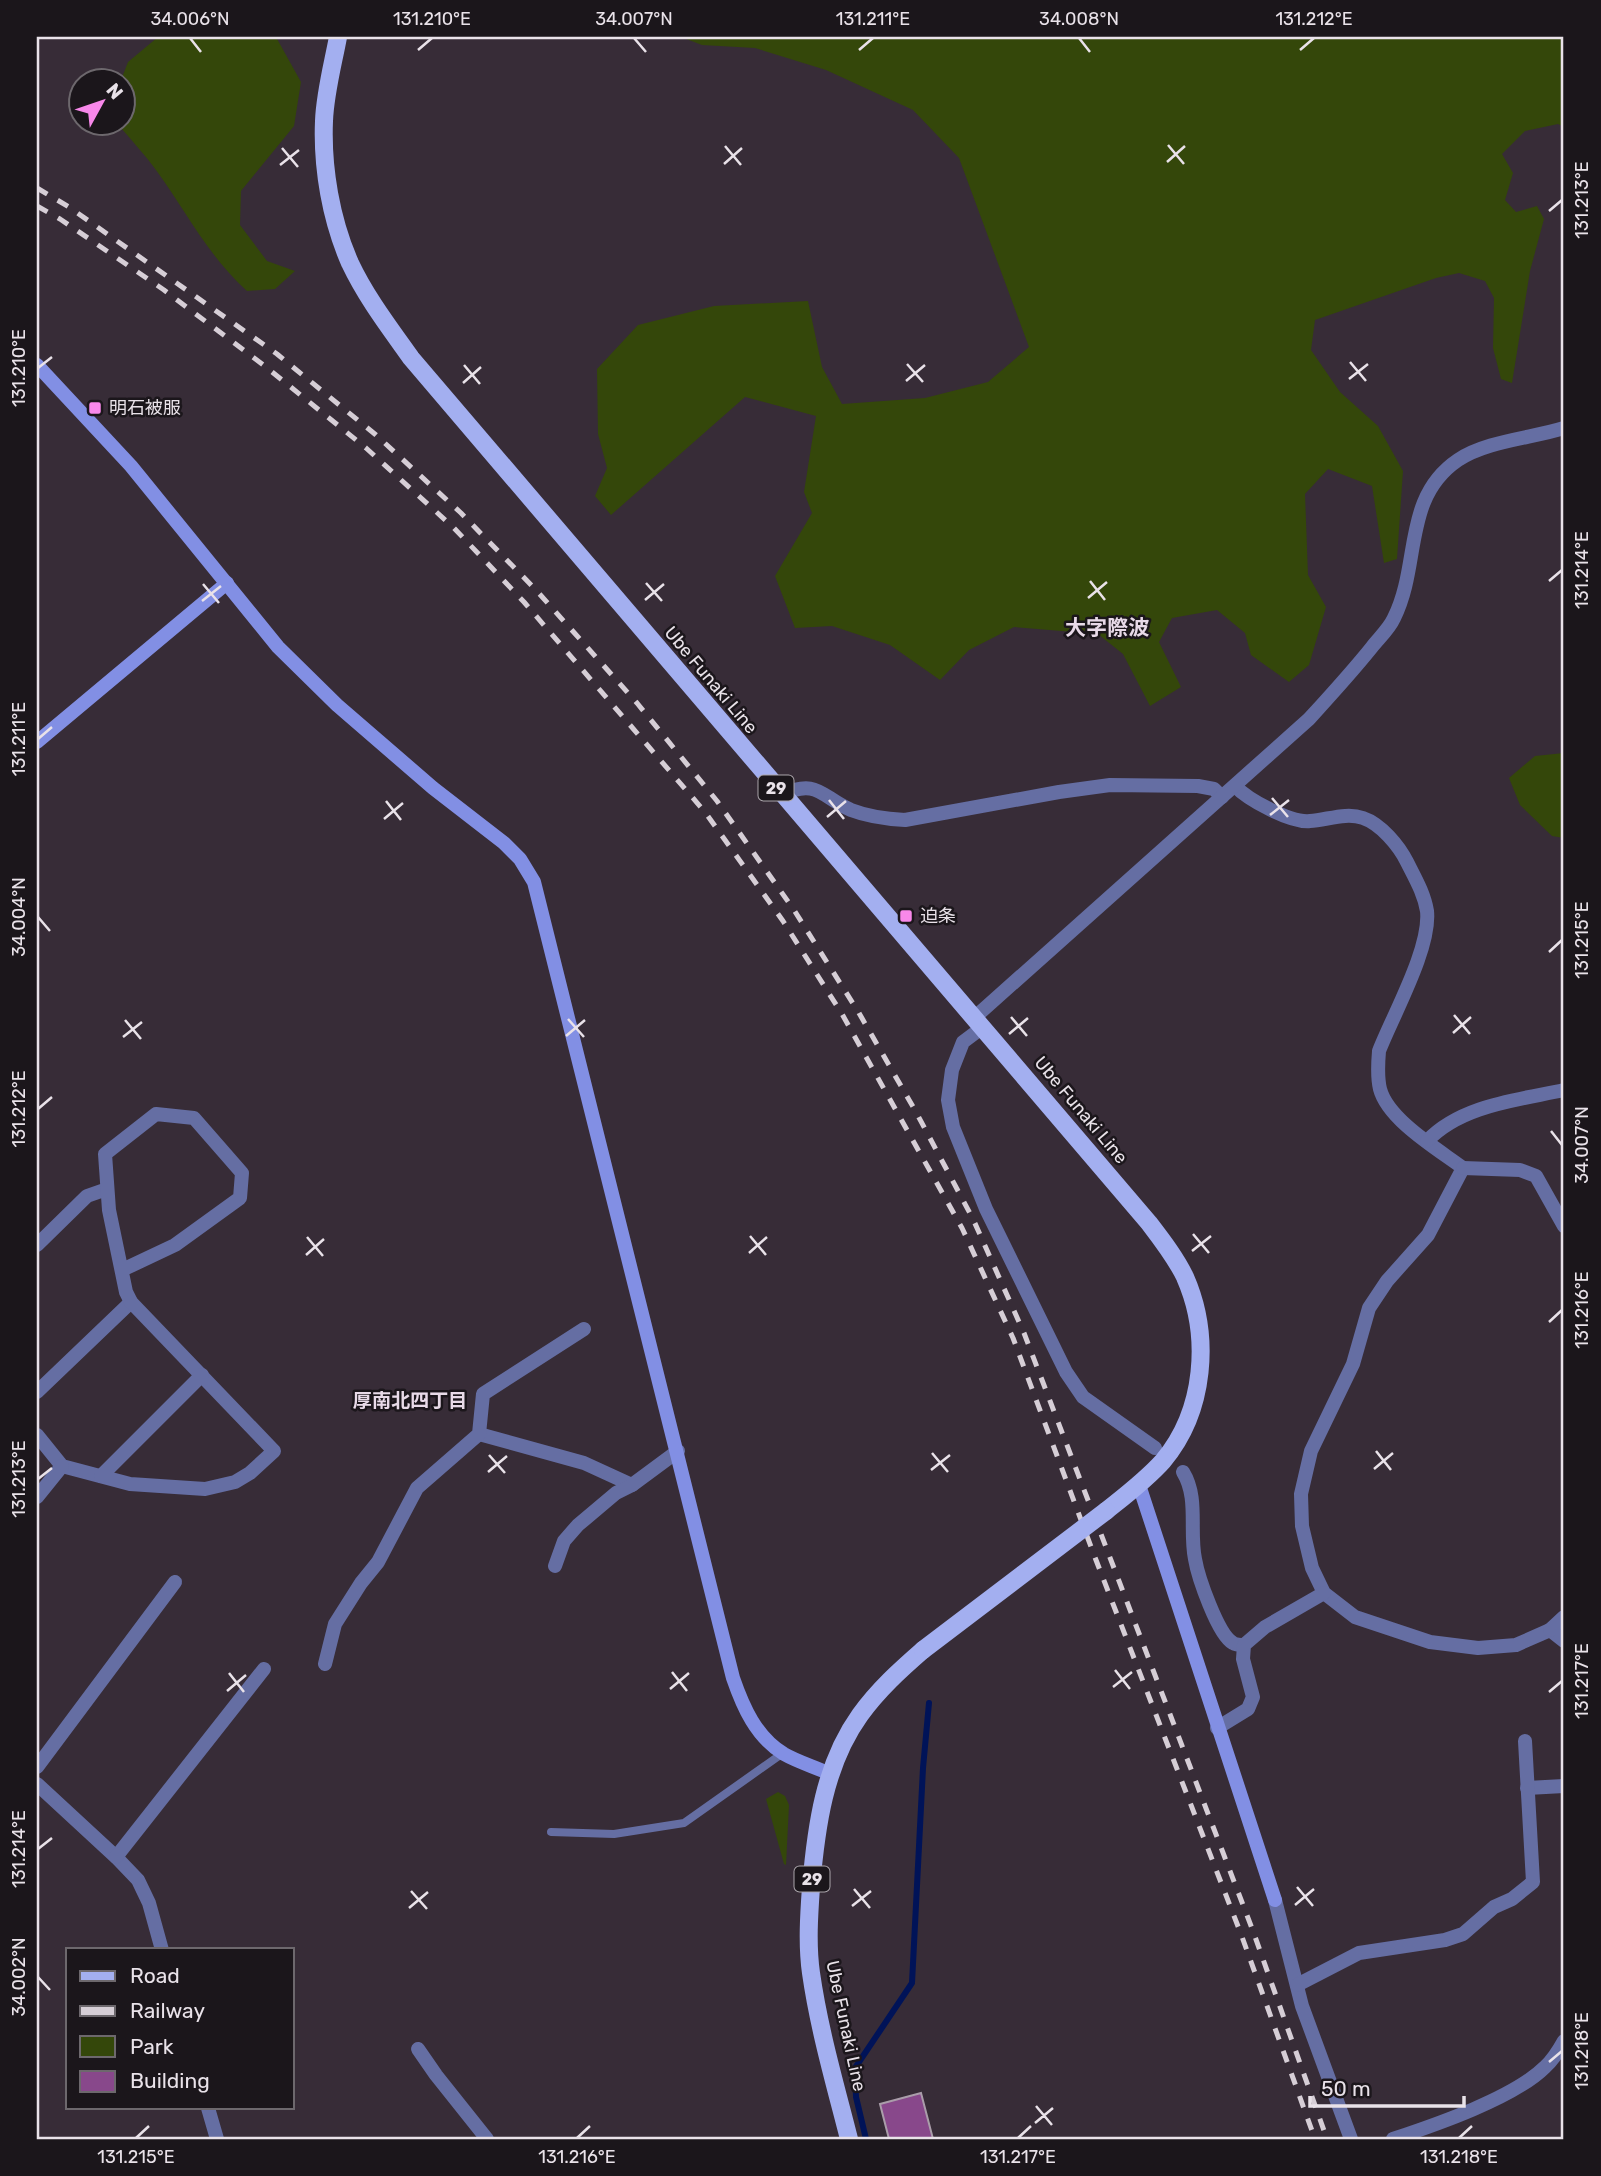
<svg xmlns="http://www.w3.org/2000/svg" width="1601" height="2176" font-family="Rubik,'Noto Sans JP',sans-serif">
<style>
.green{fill:#34470a}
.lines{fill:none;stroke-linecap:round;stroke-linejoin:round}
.stream{stroke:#001358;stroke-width:6}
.building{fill:#88488b;stroke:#aa9daa;stroke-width:2}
.lane{stroke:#656ea3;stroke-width:8}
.street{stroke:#656ea3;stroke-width:14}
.secondary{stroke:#828fe4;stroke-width:14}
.primary{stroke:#a3aff0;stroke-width:18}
.rail{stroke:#d6ced6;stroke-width:5;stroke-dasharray:12 12;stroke-linecap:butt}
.primary-bridge{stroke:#a3aff0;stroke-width:18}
.ticks{fill:none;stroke:#e9e2e9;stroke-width:2.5}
.poi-dot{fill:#f888ea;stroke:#1b161b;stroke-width:2.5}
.labels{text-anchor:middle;stroke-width:5;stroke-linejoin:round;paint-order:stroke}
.shield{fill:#1b161b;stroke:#aba5ab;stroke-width:2}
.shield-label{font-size:16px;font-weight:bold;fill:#e9e2e9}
.poi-label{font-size:18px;fill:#e9e2e9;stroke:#1b161b;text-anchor:start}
.street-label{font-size:18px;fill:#e9e2e9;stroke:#1b161b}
.neighbourhood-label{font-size:19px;font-weight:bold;fill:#e8dae8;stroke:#1b161b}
.quarter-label{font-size:21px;font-weight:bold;fill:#e8dae8;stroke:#1b161b}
.neatline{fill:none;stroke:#e9e2e9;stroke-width:2.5}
.ticks-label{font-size:18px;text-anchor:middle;fill:#e9e2e9}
</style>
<rect width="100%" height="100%" fill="#372c37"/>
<!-- green -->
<g class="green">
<path d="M 158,37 L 276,37 L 301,82 L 294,126 L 241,191 L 240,225 L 267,261 L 295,271 L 275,289 L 247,291 C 208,256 186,211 156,170 C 145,155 133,142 121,128 L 122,80 L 121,80 L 128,62 Z"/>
<polygon points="681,37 1564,37 1564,127 1558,124 1525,131 1502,154 1513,173 1505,200 1516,212 1537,206 1544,219 1530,271 1512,383 1501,379 1493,348 1494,298 1485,281 1459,273 1436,278 1315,320 1311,350 1340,392 1378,426 1403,471 1397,559 1384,563 1372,486 1328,469 1305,494 1308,575 1326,607 1309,665 1289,682 1251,655 1245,633 1217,610 1172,618 1159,642 1181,687 1150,706 1123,654 1098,634 1014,627 969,650 940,680 890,645 832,626 795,628 775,576 812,513 804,492 816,416 745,397 611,515 595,496 607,468 598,434 597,369 638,325 714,306 808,301 822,367 842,404 925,398 988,382 1029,347 959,158 913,110 826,70 755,48 702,45"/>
<polygon points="1564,753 1564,838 1552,836 1520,805 1509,778 1535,756"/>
<polygon points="778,1792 785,1796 789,1805 786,1865 784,1864 766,1799"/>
</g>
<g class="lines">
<!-- stream -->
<polyline class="stream" points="866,2139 856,2097 855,2068 912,1983 923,1768 929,1703"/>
</g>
<!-- building -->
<polygon class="building" points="921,2093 933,2139 889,2139 880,2104"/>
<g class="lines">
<!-- lane -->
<polyline class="lane" points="551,1832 614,1834 684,1823 783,1753"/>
<!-- street -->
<g class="street">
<path d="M 1235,786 C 1248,800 1291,823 1310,821 C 1327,820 1346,812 1363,818 C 1381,824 1399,846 1407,862 C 1415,878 1424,893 1427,911 C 1431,948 1393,1015 1379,1051 C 1378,1063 1377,1077 1380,1089 C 1388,1120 1439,1150 1463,1168 L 1428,1235 L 1387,1281 L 1369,1308 L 1353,1364 L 1311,1451 L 1301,1494 L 1302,1526 L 1312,1568 L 1324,1593 L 1355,1617 L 1430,1642 L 1478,1648 L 1516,1645 L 1550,1630 L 1564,1641"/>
<path d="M 781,795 C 818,778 821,797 851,810 C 869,817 886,819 905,820 L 1059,792 L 1110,785 L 1198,786 L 1214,789 L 1222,797"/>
<path d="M 974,1018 L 1309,719 C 1330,696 1352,672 1372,647 C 1379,638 1389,629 1394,618 C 1421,564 1402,498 1458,460 C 1486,441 1532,438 1564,428"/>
<polyline points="983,1027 963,1042 952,1070 948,1100 953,1127 986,1209 1066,1372 1083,1397 1155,1448"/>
<path d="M 1427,1141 C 1461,1105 1518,1100 1564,1090"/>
<polyline points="1463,1168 1520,1170 1536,1176 1564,1226"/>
<polyline points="37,1245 87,1196 107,1189"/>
<polyline points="37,1392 131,1302"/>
<polyline points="479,1434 584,1463 632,1485"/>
<polyline points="37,1435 62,1466 130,1484 205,1489 235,1482 250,1473 274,1451 131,1302 126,1292 109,1210 105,1154 156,1114 194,1118 242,1173 240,1198 175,1245 122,1270"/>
<path d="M 1183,1472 C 1199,1498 1189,1530 1195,1559 C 1198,1577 1218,1635 1233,1643 C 1236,1645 1240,1645 1244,1645"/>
<polyline points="101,1476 202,1375"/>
<polyline points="37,1497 62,1466"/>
<polyline points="555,1566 564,1541 578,1525 616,1493 632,1485 678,1451"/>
<polyline points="1550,1630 1564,1617"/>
<polyline points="325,1664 335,1624 361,1583 378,1562 417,1488 479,1434 483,1394 584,1329"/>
<polyline points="1217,1728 1248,1709 1253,1697 1243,1659 1244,1645 1265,1627 1324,1593"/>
<polyline points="37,1767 175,1582"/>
<polyline points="37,1784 116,1857 138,1880 149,1903 162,1950"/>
<polyline points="1527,1788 1564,1786"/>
<polyline points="116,1857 264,1669"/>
<polyline points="1275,1900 1302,2006 1351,2139"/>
<polyline points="1297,1985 1359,1953 1445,1940 1463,1934 1494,1907 1512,1899 1533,1882 1525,1741"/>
<polyline points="418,2049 436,2075 487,2139"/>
<polyline points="208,2108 217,2139"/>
<path d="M 1393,2139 C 1435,2125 1514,2098 1545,2067 C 1553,2060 1559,2050 1564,2041"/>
</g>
<!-- secondary -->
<g class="secondary">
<path d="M 37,365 L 131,466 L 278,647 L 337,705 L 433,788 L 504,843 L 520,859 L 534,882 L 733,1678 C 743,1707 756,1737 784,1754 C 798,1762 815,1767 830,1774"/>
<polyline points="37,742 227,583"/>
<polyline points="1139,1485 1275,1900"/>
</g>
<!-- primary -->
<g class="primary">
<path d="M 338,37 C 333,64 325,93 324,121 C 322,168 331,220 350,263 C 366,297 389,327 411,358 L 1149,1223 C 1162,1240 1176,1258 1185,1277 C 1211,1336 1205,1411 1163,1461 C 1146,1480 1126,1495 1106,1511"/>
<path d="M 849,2139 C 835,2084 819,2029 811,1973 C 807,1945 809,1915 811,1887 C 816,1828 824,1765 860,1715 C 878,1690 900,1670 923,1650"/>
</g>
<!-- rail -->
<g class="rail">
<polyline points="37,188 69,207 277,354 376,435 461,513 536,590 637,703 717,801 794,910 859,1013 916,1112 973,1219 1024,1333 1253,1931 1327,2139"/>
<polyline points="37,206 60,219 164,290 266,367 366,448 454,528 524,602 705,812 783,921 842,1014 962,1228 1013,1338 1096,1560 1241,1934 1315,2139"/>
</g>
<!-- primary-bridge -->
<polyline class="primary-bridge" points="923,1650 1106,1511"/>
</g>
<!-- ticks -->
<path class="ticks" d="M 190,38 L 201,52M 634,38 L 646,52M 1079,38 L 1090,52M 418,50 L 432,38M 859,50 L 873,38M 1300,50 L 1314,38M 1168,145 L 1184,164M 725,146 L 741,165M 282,148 L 298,167M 1167,162 L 1185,146M 724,164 L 742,148M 280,165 L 299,150M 1549,211 L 1562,200M 1350,362 L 1366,381M 907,364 L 923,382M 464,365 L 480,384M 38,368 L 52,357M 1349,379 L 1368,364M 906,381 L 925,365M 463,383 L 481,367M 1090,581 L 1105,600M 1549,581 L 1562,570M 646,583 L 662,601M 203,584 L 219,603M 1088,598 L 1107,582M 645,600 L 664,584M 202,601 L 221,586M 38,739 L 52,727M 1272,798 L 1288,817M 829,800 L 844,819M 386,801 L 401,820M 1270,815 L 1289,800M 827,817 L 846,801M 384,819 L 403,803M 38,917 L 50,931M 1549,952 L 1562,940M 1454,1015 L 1470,1034M 1011,1017 L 1027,1036M 568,1019 L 584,1037M 125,1020 L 141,1039M 1453,1033 L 1471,1017M 1009,1034 L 1028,1018M 566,1036 L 585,1020M 123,1037 L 142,1022M 38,1109 L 52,1097M 1551,1131 L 1562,1145M 1193,1234 L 1209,1253M 750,1236 L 766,1255M 307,1237 L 323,1256M 1192,1251 L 1211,1236M 749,1253 L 767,1237M 306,1255 L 324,1239M 1549,1322 L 1562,1310M 1376,1451 L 1391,1470M 932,1453 L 948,1472M 489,1455 L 505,1473M 1374,1469 L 1393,1453M 931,1470 L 950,1455M 488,1472 L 507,1456M 38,1479 L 52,1468M 1115,1670 L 1130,1689M 672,1672 L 687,1691M 229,1673 L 244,1692M 1113,1687 L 1132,1672M 670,1689 L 689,1673M 227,1691 L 246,1675M 1549,1692 L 1562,1681M 38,1849 L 52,1838M 1297,1887 L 1313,1906M 854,1889 L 870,1908M 411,1891 L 427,1909M 1295,1905 L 1314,1889M 852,1906 L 871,1891M 409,1908 L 428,1892M 38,1977 L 50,1990M 1549,2062 L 1562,2051M 1036,2106 L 1052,2125M 1035,2123 L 1053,2108M 136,2138 L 149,2126M 577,2138 L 590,2126M 1018,2138 L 1031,2126M 1459,2138 L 1472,2126"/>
<!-- markers -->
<g class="poi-dot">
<rect x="88" y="401" width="14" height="14" rx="3.5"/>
<rect x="899" y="909" width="14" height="14" rx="3.5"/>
</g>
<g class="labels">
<!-- shield labels -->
<g class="shield">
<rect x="758.5" y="775.5" width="35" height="25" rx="5"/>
<rect x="794.5" y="1866.5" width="35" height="25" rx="5"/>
</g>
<g class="shield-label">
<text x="776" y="794">29</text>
<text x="812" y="1885">29</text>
</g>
<!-- poi labels -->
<g class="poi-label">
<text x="109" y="414">明石被服</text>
<text x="920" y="922">迫条</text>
</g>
<!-- street labels -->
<g class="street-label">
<text transform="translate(711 680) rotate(50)" y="6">Ube Funaki Line</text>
<text transform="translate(1081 1110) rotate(50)" y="6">Ube Funaki Line</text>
<text transform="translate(846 2026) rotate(78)" y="6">Ube Funaki Line</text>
</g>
<!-- neighbourhood labels -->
<g class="neighbourhood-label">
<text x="410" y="1407">厚南北四丁目</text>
</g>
<!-- quarter labels -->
<g class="quarter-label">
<text x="1107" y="635">大字際波</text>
</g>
</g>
<!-- border -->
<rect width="1601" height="2176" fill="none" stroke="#1b161b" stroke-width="77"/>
<!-- legend -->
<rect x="66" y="1948" width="228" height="161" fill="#1b161b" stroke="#6d686d" stroke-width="2"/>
<rect x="80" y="1971" width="35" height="10" fill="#a3aff0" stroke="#6d686d" stroke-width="2"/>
<text x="130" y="1983" font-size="21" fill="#e9e2e9">Road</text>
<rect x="80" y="2006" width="35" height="10" fill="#d6ced6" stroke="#6d686d" stroke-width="2"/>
<text x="130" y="2018" font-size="21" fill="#e9e2e9">Railway</text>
<rect x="80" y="2036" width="35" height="21" fill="#34470a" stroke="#6d686d" stroke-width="2"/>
<text x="130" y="2054" font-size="21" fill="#e9e2e9">Park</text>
<rect x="80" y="2071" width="35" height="21" fill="#88488b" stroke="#6d686d" stroke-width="2"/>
<text x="130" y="2088" font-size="21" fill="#e9e2e9">Building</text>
<!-- north arrow -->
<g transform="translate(102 102) rotate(50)"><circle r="33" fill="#1b161b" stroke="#6d686d" stroke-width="2"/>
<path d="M0-5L12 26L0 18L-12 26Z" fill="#f888ea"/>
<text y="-10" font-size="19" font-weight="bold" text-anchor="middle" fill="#e9e2e9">N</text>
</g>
<!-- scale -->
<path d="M1310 2096v10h154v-10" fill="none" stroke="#e9e2e9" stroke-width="3.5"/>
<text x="1321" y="2096" font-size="21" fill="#e9e2e9" stroke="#1b161b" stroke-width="5" paint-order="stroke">50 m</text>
<rect x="38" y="38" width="1524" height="2100" class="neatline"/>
<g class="ticks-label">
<text x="190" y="25">34.006°N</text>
<text x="432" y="25">131.210°E</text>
<text x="634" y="25">34.007°N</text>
<text x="873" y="25">131.211°E</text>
<text x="1079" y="25">34.008°N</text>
<text x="1314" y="25">131.212°E</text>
<text transform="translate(1582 200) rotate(-90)" y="6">131.213°E</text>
<text transform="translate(19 368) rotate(-90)" y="6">131.210°E</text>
<text transform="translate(1582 570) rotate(-90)" y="6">131.214°E</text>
<text transform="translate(19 739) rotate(-90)" y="6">131.211°E</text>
<text transform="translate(19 917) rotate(-90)" y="6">34.004°N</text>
<text transform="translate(1582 940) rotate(-90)" y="6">131.215°E</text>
<text transform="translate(19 1109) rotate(-90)" y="6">131.212°E</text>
<text transform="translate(1582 1145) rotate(-90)" y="6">34.007°N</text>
<text transform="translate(1582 1310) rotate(-90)" y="6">131.216°E</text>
<text transform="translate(19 1479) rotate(-90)" y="6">131.213°E</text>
<text transform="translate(1582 1681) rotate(-90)" y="6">131.217°E</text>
<text transform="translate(19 1849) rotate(-90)" y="6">131.214°E</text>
<text transform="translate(19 1977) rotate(-90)" y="6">34.002°N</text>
<text transform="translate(1582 2051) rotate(-90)" y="6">131.218°E</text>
<text x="136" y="2163">131.215°E</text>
<text x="577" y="2163">131.216°E</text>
<text x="1018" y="2163">131.217°E</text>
<text x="1459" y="2163">131.218°E</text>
</g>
</svg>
